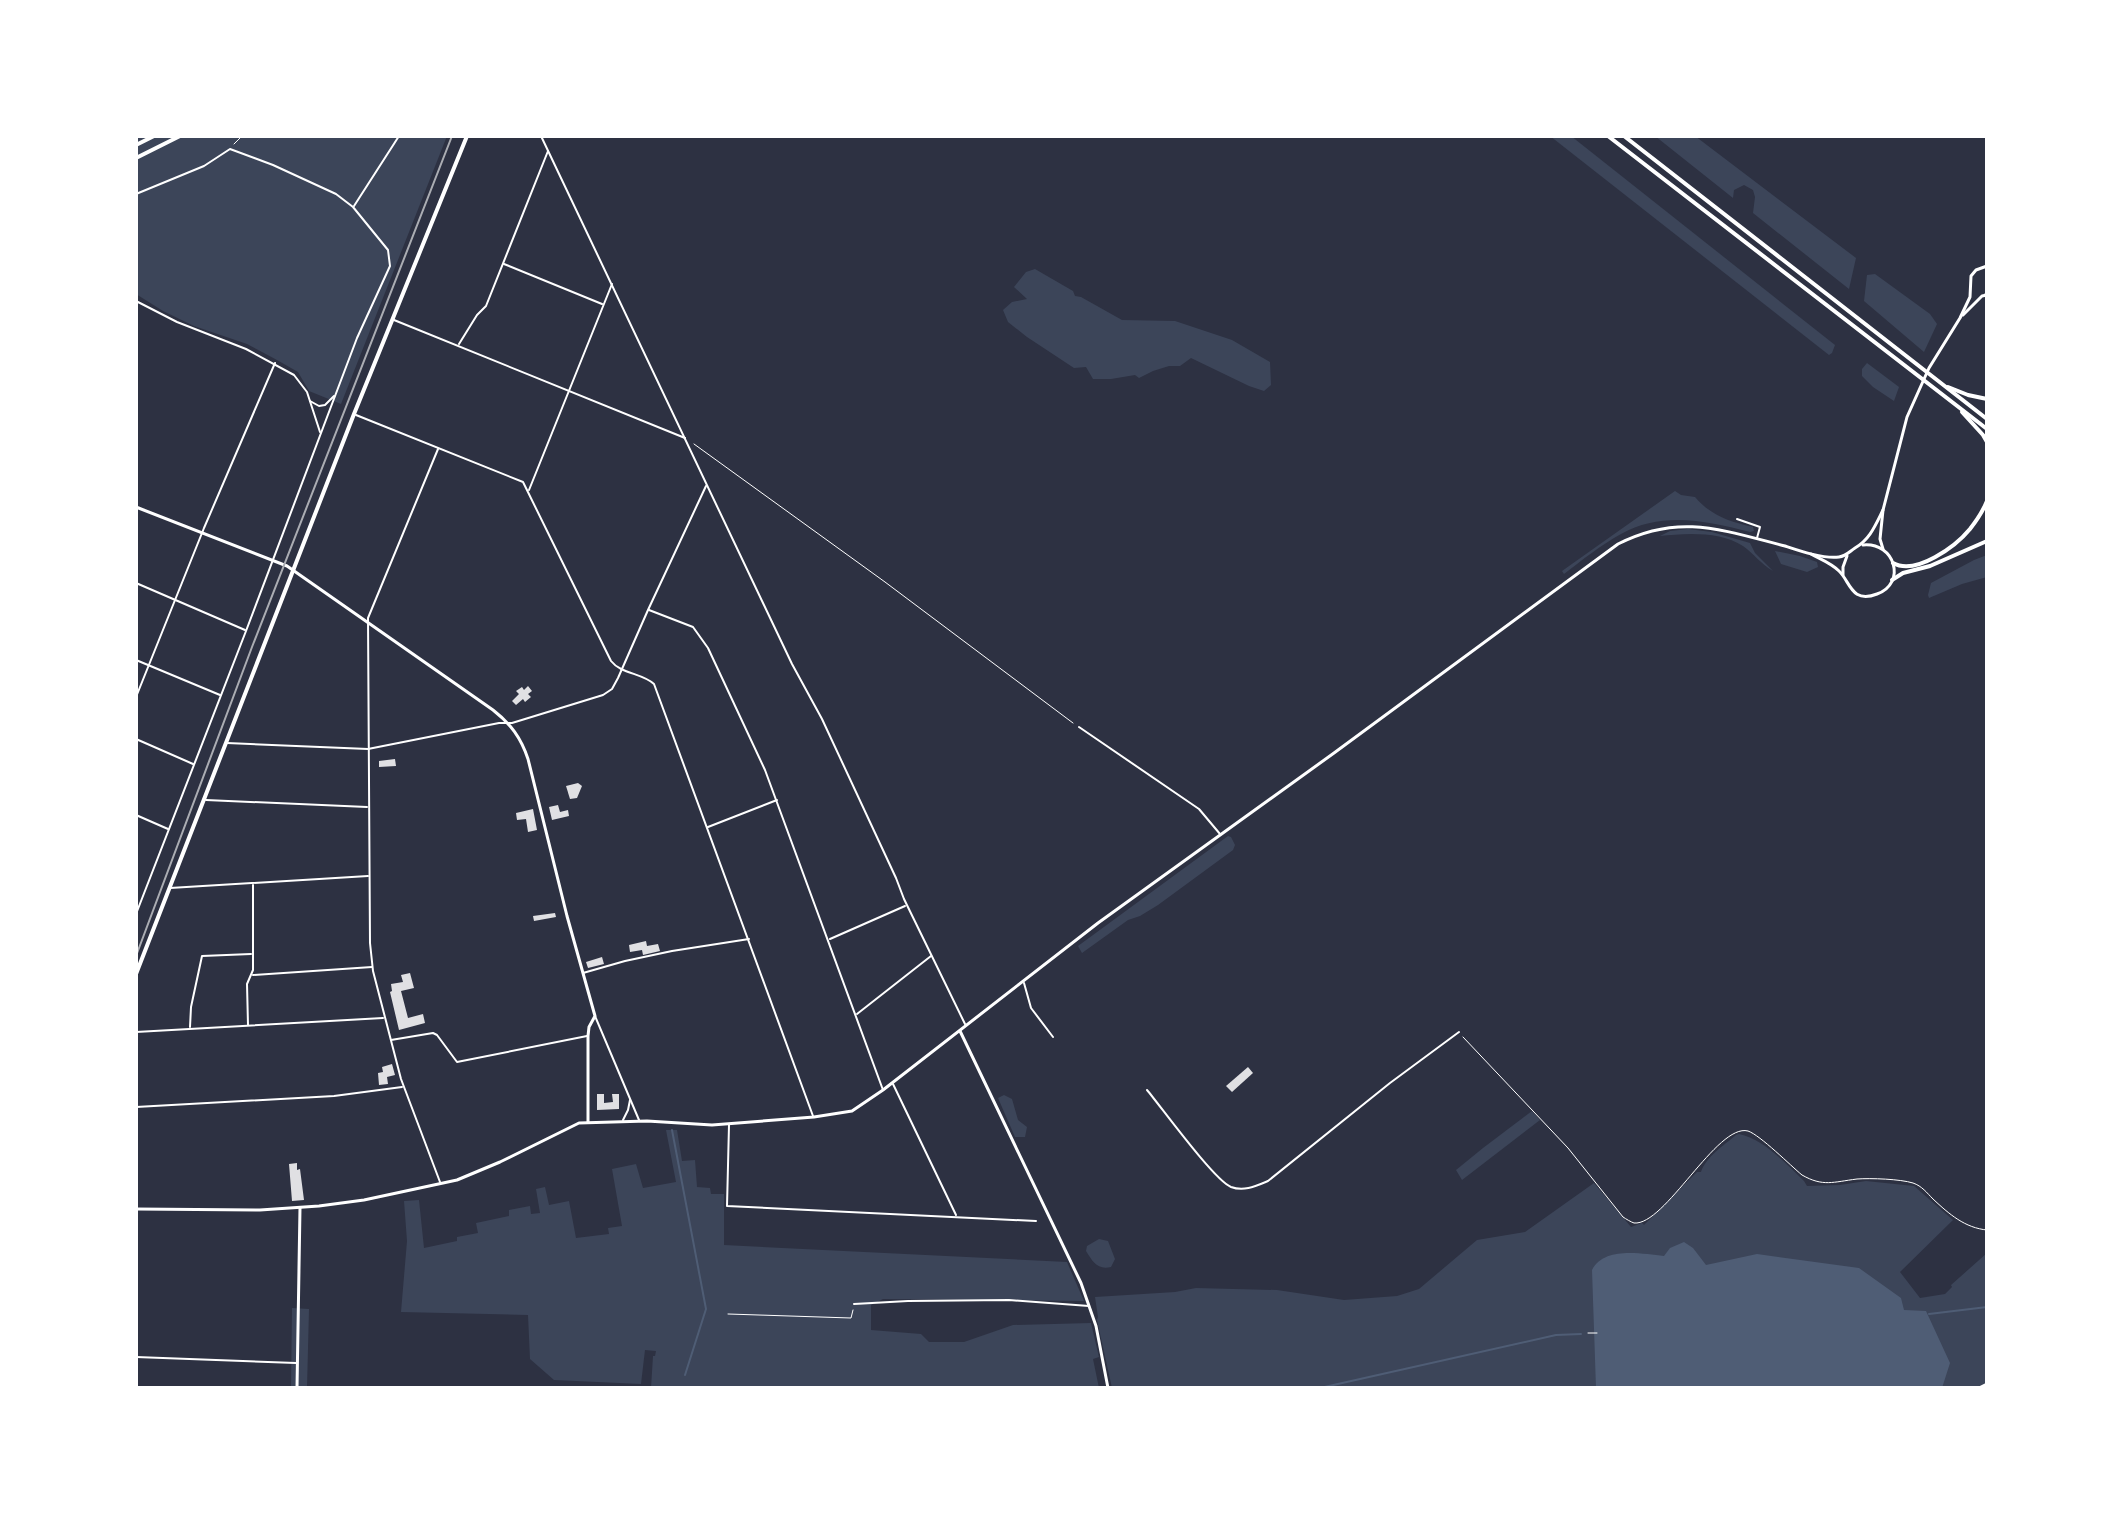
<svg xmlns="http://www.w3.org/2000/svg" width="2123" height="1524" font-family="'Work Sans',sans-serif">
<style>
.green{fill:#3c4559}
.water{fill:#4f5d75}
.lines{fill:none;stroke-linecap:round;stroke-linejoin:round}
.stream{stroke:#4f5d75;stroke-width:2}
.building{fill:#e0e0e3}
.path{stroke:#fff;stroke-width:1}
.minor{stroke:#fff;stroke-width:2}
.tertiary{stroke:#fff;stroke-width:3}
.secondary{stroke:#fff;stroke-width:3}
.primary{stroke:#fff;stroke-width:4}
.trunk{stroke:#fff;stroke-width:4}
.tram{stroke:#abadb3;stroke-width:2}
</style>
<rect width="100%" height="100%" fill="#2d3142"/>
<!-- green -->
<g class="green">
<polygon points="136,136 447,136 341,404 309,391 298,372 277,360 247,344 194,326 163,311 136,294"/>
<polygon points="1550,136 1571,136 1835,345 1832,353 1829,355"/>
<polygon points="1655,136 1695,136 1856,258 1849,289 1753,213 1755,197 1753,190 1744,185 1734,190 1733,198"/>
<polygon points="1035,269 1073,291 1075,296 1081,297 1122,320 1175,321 1232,340 1270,362 1271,385 1264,391 1249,386 1191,358 1180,366 1169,366 1153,371 1139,378 1135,375 1111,379 1093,379 1086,367 1074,368 1027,337 1008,322 1003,310 1012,302 1027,299 1014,287 1026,272"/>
<polygon points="1875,274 1930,314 1937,324 1924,352 1864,301 1867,275"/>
<polygon points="1867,363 1899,387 1894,401 1873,387 1862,376 1862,369"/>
<path d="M 1675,491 L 1681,495 L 1695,497 C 1710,515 1730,522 1753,527 L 1754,531 L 1750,532 C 1707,521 1662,511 1621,534 C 1601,545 1582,560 1564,574 L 1562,571 Z"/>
<path d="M 1688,529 L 1712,532 L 1750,543 L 1755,553 L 1773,571 C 1761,564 1754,554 1743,546 C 1721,531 1685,533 1660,536 L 1670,531 Z"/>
<polygon points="1775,551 1800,556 1817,562 1818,567 1807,572 1781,564"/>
<polygon points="1987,555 1987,577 1962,584 1929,598 1928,595 1931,583 1974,560"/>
<polygon points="1228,836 1231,837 1235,845 1233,850 1158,905 1140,916 1128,920 1082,953 1078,946"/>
<polygon points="1004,1095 1012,1099 1018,1120 1027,1127 1025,1137 1015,1137 998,1098"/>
<polygon points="1532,1111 1540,1120 1462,1180 1456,1170 1483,1148"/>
<polygon points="666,1130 677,1130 682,1161 695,1160 697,1187 710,1188 711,1194 724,1194 724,1245 1067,1262 1084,1301 883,1299 871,1305 871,1330 921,1334 929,1342 964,1342 1013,1325 1091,1323 1099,1357 1093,1359 1099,1388 651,1388 653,1356 655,1356 656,1351 645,1350 641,1384 554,1380 530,1359 528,1315 401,1312 407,1241 404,1201 419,1200 424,1248 457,1241 457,1237 478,1233 476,1223 509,1216 509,1210 530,1206 531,1214 540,1213 536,1189 545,1187 549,1205 569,1201 576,1238 609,1234 608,1228 622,1226 612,1169 636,1164 643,1188 676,1182"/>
<path d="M 1739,1134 C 1764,1139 1786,1164 1804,1181 L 1807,1186 L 1840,1185 L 1866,1181 L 1914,1186 L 1953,1220 L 1900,1272 L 1920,1298 L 1945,1294 L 1952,1287 L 1951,1285 L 1987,1253 L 1987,1388 L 1112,1388 L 1097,1320 L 1098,1317 L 1095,1297 L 1175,1292 L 1196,1288 L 1277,1290 L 1344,1300 L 1397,1296 L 1419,1289 L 1477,1240 L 1525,1232 L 1594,1183 L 1631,1227 L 1642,1223 L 1644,1225 L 1697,1172 L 1701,1172 C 1706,1157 1723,1146 1736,1135 Z"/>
<path d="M 1099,1239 L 1108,1241 L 1115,1259 L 1111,1267 C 1097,1270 1093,1262 1086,1251 L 1087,1246 Z"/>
<polygon points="292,1308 309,1309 307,1388 291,1388"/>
</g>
<!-- water -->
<path class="water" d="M 1684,1242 L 1693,1248 L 1706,1265 L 1757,1254 L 1859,1268 L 1901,1298 L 1904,1310 L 1926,1311 L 1950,1363 L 1942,1388 L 1596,1388 L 1592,1270 C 1605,1246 1641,1254 1664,1256 L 1670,1248 Z"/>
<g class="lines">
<!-- stream -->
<g class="stream">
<polyline points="672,1130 706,1309 685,1375"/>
<polyline points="1929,1314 1987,1307"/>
<polyline points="1320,1388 1556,1335 1581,1334"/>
</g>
</g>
<!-- building -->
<g class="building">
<polygon points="528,686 532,691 528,694 531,697 525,702 523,699 516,705 512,701 519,694 516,691 522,687 524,690"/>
<polygon points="395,759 396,766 379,767 379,761"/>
<polygon points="578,783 582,786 577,798 570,799 566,786"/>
<polygon points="558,805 560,812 568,810 569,816 552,820 549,807"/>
<polygon points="533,809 537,830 528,832 526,819 517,820 516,813"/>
<polygon points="555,913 556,917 534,921 533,916"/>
<polygon points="646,941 647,946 658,944 660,951 643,955 642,950 630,952 629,945"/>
<polygon points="602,957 604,964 588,968 586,962"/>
<polygon points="410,973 414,988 401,991 408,1018 423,1014 425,1023 399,1030 390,992 392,991 391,984 403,982 401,975"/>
<polygon points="392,1064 395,1075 387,1077 388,1084 379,1085 378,1073 383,1072 382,1067"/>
<polygon points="1248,1067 1253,1073 1232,1092 1226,1086"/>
<polygon points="597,1094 604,1094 604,1103 613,1102 612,1094 619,1094 619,1109 597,1110"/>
<polygon points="297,1163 297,1170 300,1169 304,1200 292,1201 289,1164"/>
</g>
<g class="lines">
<!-- path -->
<g class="path">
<polyline points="234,144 242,136"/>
<polyline points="694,444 885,582 1073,723"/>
<path d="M 1463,1037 L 1568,1148 L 1623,1217 C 1626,1219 1631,1222 1634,1223 C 1665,1226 1717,1123 1748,1131 C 1760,1135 1791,1166 1802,1175 C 1823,1187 1833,1182 1857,1179 C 1871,1178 1900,1179 1913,1183 C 1922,1186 1927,1193 1933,1199 C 1949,1214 1965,1228 1987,1230"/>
<polyline points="728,1314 851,1318 853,1310"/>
<polyline points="1588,1333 1597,1333"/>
</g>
<!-- minor -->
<g class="minor">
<polyline points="541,136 792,664 822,719 896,878 904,899 965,1024"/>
<polyline points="136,194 204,166 230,149 273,165 336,194 353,207 388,250 390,266 357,338 246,631 136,914"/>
<polyline points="354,206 399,136"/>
<polyline points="504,264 602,304"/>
<polyline points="136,301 177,322 246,349 294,375 307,392 320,432"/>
<polyline points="394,320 685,438"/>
<polyline points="459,344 477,315 486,306 548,151"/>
<polyline points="310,401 319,406 325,405 334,396"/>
<path d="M 356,415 L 523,482 L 611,661 C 621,674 642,673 654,684 L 813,1116"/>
<polyline points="438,449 368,618 370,943 373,971 401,1079 440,1182"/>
<polyline points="529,490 612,284"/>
<polyline points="1737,519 1760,527 1757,538"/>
<polyline points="136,583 245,630"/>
<polyline points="649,610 693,627 708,648 765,770 883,1090"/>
<polyline points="136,660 220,695"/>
<polyline points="136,697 204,528 275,363"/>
<polyline points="1079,727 1199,809 1220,834"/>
<polyline points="136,739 193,764"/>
<polyline points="227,743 368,749 499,723 512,723 603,695 612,689 618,678 648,610 706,486"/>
<polyline points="206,800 367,807"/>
<polyline points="136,815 168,829"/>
<polyline points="708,827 777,800"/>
<polyline points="170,888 368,876"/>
<polyline points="830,939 905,906"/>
<polyline points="583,973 625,961 672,951 749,939"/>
<polyline points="253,975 372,967"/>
<polyline points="1024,983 1031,1008 1053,1037"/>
<polyline points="857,1014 931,956"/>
<polyline points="595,1016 639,1120"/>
<polyline points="248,1025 247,984 253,970 253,885"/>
<polyline points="190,1027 191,1007 202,956 251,954"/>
<polyline points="136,1032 383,1018"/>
<polyline points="391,1040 433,1033 437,1035 457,1062 587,1036"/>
<polyline points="893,1084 956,1215"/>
<path d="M 1147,1090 C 1162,1108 1214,1180 1231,1187 C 1244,1192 1256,1186 1268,1181 L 1390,1083 L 1459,1032"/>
<polyline points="136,1107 334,1096 402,1087"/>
<polyline points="623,1120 628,1110 630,1100"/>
<polyline points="729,1125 727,1206 1036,1221"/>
<polyline points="854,1304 908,1301 1009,1300 1089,1306"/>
<polyline points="136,1357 296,1363"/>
</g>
<!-- tertiary -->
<g class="tertiary">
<path d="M 136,507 L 287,566 L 493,710 C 511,724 521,738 528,759 L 567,916 L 595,1016 L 589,1027 L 588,1036 L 588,1122"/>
<polyline points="297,1388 300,1208"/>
<polyline points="1979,1388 1987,1384"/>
</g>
<!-- secondary -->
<g class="secondary">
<polyline points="1963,315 1982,296 1987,295"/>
<polyline points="1883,549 1880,539 1883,510 1907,417 1929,368 1960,318 1970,297 1971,276 1976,270 1987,266"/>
<path d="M 1811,554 C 1820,559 1831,563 1839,571 C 1850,581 1851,604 1877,594 C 1907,583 1895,542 1863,545"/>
<polyline points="1843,575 1843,567 1847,556"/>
<polyline points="960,1031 1081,1283 1096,1326 1108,1388"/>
<path d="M 136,1209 L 260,1210 L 319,1206 L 364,1200 L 457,1180 L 500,1162 L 579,1123 L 647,1121 L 712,1125 L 814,1117 L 852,1111 L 883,1090 L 1098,923 L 1334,753 L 1618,544 C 1679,513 1722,530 1785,546 C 1800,551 1823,559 1839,557 C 1846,556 1849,552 1855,548 C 1870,539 1875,526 1883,510"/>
</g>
<!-- primary -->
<polyline class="primary" points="136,974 354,414 467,136"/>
<!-- trunk -->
<g class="trunk">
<polyline points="1608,136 1987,429"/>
<polyline points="1624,136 1987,419"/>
<polyline points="136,145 154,136"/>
<polyline points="136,158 180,136"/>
<polyline points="1986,295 1987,296"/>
<polyline points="1948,387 1968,395 1987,399"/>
<polyline points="1962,412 1983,435 1987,442"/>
<path d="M 1893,563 C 1916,576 1956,546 1970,529 C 1977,520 1983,511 1987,501"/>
<polyline points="1892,580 1903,573 1930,566 1987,541"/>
</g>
<!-- tram -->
<polyline class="tram" points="136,956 252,647 452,136"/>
</g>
<!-- border -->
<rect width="2123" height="1524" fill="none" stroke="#ffffff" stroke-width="276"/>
</svg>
